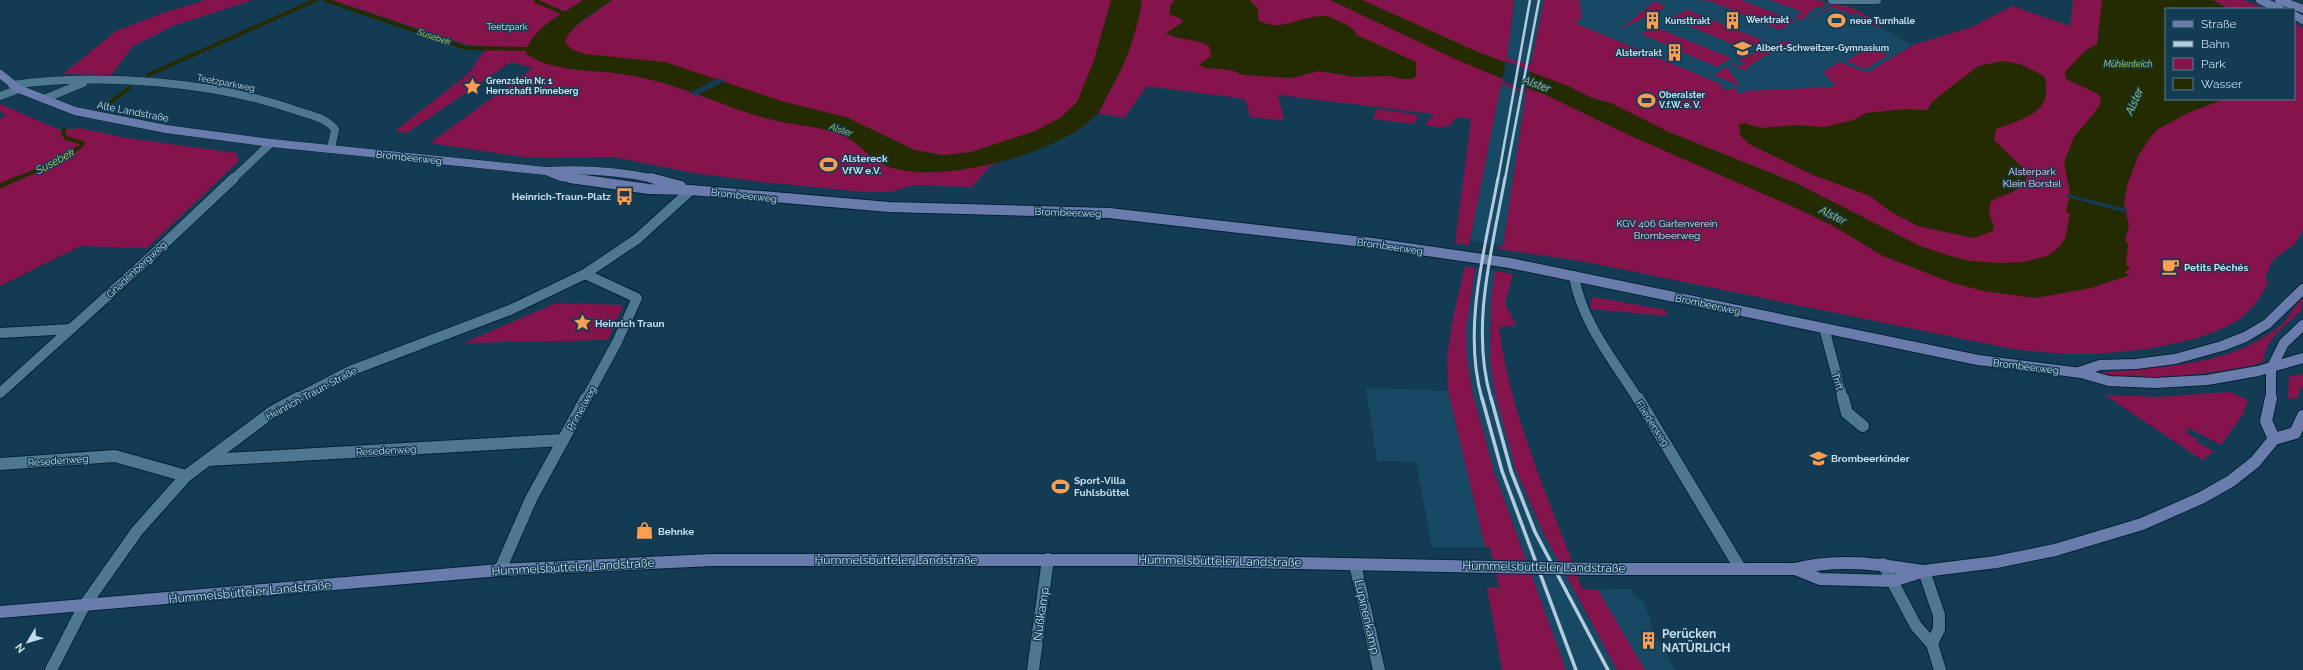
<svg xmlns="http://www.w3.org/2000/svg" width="2303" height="670" font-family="Raleway,sans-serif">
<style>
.built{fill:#174965}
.green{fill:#86144c}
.water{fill:#252b00}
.pier{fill:#133c54}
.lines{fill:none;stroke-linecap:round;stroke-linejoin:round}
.stream-far1{stroke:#252b00;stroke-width:4}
.stream{stroke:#252b00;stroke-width:5}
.street-far2-casing{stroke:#032234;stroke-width:9}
.street-far1-casing{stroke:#032234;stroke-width:12}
.street-casing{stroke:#032234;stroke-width:14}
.secondary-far2-casing{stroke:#032234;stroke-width:9}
.secondary-far1-casing{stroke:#032234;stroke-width:12}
.secondary-casing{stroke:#032234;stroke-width:14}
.street-far2{stroke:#4e7791;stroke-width:8}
.street-far1{stroke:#4e7791;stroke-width:10}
.street{stroke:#4e7791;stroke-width:12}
.secondary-far2{stroke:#697cac;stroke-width:8}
.secondary-far1{stroke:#697cac;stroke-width:10}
.secondary{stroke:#697cac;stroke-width:12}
.rail-far2{stroke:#b3cbdb;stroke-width:2.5}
.rail-far1{stroke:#b3cbdb;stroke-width:3}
.rail{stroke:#b3cbdb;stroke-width:3.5}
.secondary-bridge-casing{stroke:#032234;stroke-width:14;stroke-linecap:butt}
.secondary-bridge{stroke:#697cac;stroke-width:12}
.labels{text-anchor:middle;stroke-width:3;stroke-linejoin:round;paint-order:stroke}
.far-poi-label{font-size:9px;font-weight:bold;fill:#c7dceb;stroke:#133c54;text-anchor:start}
.far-park-label{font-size:9px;fill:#f0d0da;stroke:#133c54}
.far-water-label{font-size:9px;font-style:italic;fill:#bcd050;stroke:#133c54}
.far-street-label{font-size:9px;fill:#c7dceb;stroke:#133c54}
.street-label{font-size:10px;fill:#c7dceb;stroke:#133c54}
.poi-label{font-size:10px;font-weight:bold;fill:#c7dceb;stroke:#133c54;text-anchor:start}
.park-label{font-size:10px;fill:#f0d0da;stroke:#133c54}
.water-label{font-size:11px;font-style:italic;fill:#bcd050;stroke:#133c54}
.near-street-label{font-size:12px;fill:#c7dceb;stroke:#133c54}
.near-poi-label{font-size:12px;font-weight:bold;fill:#c7dceb;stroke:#133c54;text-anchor:start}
</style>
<rect width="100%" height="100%" fill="#133c54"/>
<!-- built -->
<g class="built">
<polygon points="1514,0 1544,0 1531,65 1507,58"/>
<polygon points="1575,0 1816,0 1844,5 1873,19 1881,28 1913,45 1841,90 1738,95 1677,67 1575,44 1578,16"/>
<polygon points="1501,84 1526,92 1503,246 1470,240"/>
<polygon points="1475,268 1495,271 1491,300 1490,362 1516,470 1543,532 1617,670 1566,670 1494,472 1472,391 1467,360 1466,329"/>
<polygon points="1366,388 1448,391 1485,547 1432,547 1416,462 1377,461"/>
<polygon points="1631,589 1635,596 1644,602 1652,628 1675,670 1637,670 1598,590"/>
</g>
<!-- green -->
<g class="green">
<polygon points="206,0 253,0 173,26 133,46 111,75 63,74 116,31 163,13"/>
<path d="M 332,0 L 583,0 L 543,27 L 566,37 L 576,26 L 612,0 L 1514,0 L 1507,58 L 1531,65 L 1544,0 L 1579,0 L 1582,20 L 1577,19 L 1577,24 L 1723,85 L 1719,87 L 1726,90 L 1735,88 L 1740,94 L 1746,93 L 1744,91 L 1832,87 L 1835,85 L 1823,72 L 1839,62 L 1867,73 L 1913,45 L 1972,27 L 2012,6 L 2070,26 L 2073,0 L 2244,0 L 2265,9 L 2166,9 L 2166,99 L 2294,99 L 2294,23 L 2303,28 L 2303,230 L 2295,244 L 2273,260 L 2265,277 L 2268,283 C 2261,296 2254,308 2242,317 C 2206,345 2117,355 2071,354 C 2051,353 2032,351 2013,349 L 1581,261 L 1498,249 L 1499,245 L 1503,246 L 1526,92 L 1501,84 L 1469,245 L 1455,243 L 1471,119 L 1457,117 C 1449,130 1438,129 1425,124 L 1434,114 L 1278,95 L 1284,120 L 1250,117 L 1245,99 L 1147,86 L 1124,118 L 1097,113 L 1084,126 L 1063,138 L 990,166 L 972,187 L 914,185 L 890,192 L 864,192 L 763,182 L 694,173 L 613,157 L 531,158 L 430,143 L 533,68 L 511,62 L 407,133 L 395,131 L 468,74 L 488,46 L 468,45 Z"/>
<polygon points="1698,0 1741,0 1795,21 1780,30 1710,1"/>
<polygon points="1770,0 1816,0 1826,2 1822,8 1819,6 1807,13 1810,14 1801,20 1795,17 1802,12"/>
<polygon points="1655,1 1666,7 1621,29"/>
<path d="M 1832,4 C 1850,5 1869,14 1881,28 L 1869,24 L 1871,21 L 1856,13 L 1853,15 L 1832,7 L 1805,22 L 1829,7 Z"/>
<polygon points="1687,10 1762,40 1746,50 1671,18"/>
<polygon points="1655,27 1731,58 1717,67 1641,34"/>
<polygon points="1780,42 1792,42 1756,61 1744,71 1732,64 1741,66 1745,63 1738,60 1750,56 1748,54 1751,56 1755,53 1753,52 1767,44 1775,47"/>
<polygon points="1869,48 1888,55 1865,69 1846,61"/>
<polygon points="1727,67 1740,86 1714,75"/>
<polygon points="0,104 60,130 80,128 121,137 236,153 239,161 147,248 81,246 0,286 0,119 6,115 0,111"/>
<polygon points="1377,109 1418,115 1414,124 1373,119"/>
<polygon points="1465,266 1475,268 1466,329 1467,360 1472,391 1494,472 1566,670 1502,670 1487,587 1499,587 1490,547 1485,547 1448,391 1447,355 1454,313"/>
<path d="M 1495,271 L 1513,274 L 1505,303 L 1516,325 L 1499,327 C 1510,418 1552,504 1582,589 L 1598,590 L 1645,670 L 1617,670 L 1543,532 L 1516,470 L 1495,393 L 1490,362 L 1491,300 Z"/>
<polygon points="1593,297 1666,310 1667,316 1591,309 1590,304"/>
<path d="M 2303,298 L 2301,311 C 2285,326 2266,337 2263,361 L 2255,365 C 2219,372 2132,385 2099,373 C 2163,365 2227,368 2280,326 C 2289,318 2295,305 2303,298 Z"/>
<polygon points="556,303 623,305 608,340 464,343"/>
<polygon points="2303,374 2303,385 2297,398 2288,399 2289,376"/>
<polygon points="2230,392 2248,400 2243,414 2221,445 2189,428 2185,432 2198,440 2196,442 2214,451 2202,460 2105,395 2157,397"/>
</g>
<!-- water -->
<g class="water">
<path d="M 583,0 L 612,0 C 599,9 567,27 565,43 L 573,50 L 585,54 L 665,62 L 784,102 L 846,117 L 915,150 L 943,155 L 971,152 L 1035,131 L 1060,118 L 1077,102 L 1094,60 L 1111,0 L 1142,0 C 1137,34 1125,66 1107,96 C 1104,102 1101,110 1096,115 C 1060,154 940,185 889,167 C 870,160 858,140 837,133 C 816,126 791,125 769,119 C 737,111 707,97 676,87 C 658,81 640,77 622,74 C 589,69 555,73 526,54 C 530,28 563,14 583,0 Z"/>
<path d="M 1175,0 L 1250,0 L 1258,9 L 1258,20 C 1281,34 1301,15 1324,16 C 1330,16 1336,20 1341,22 C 1349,26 1353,28 1357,35 L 1416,62 L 1416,76 L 1412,79 L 1401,79 L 1390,76 L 1355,77 L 1319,71 L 1292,78 L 1243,75 L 1231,70 L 1206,68 L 1199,65 L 1211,56 L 1209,46 C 1196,38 1179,41 1166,33 L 1183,22 L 1181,19 L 1169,14 L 1171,4 Z"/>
<polygon points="1330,0 1362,0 1478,52 1568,86 1592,98 1611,103 1669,132 1796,183 1920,246 1947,255 1971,261 2000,263 2023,262 2048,256 2059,247 2065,239 2070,214 2066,212 2070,193 2064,162 2074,137 2099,107 2101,98 2098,94 2066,79 2065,72 2085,51 2097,44 2102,0 2213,0 2229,9 2166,9 2166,99 2225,99 2190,112 2158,129 2152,135 2138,156 2127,185 2124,205 2129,226 2125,240 2128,244 2126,265 2130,268 2125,273 2130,275 2091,288 2036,298 1983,291 1950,282 1883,256 1833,226 1798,209 1633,137 1546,95 1498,77 1455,59"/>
<path d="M 2003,61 L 2020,64 L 2044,76 C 2055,113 2024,118 1996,129 L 1994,140 L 2022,167 L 2027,177 C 2017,196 2005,192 1990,202 L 1989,214 L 1994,226 L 1993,231 L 1973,238 L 1918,226 L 1891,212 L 1870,196 L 1813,175 L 1749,144 L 1740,135 L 1739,124 L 1744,123 L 1761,128 L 1795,125 L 1824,127 L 1854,120 L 1866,113 L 1906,109 L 1927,110 L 1933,101 L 1978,66 Z"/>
</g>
<!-- pier -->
<g class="pier">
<polygon points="1506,61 1530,70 1526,91 1502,81"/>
<polygon points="718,78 725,81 696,96 690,93"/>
<polygon points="2067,194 2127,209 2127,213 2067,197"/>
</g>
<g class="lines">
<!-- stream-far1 -->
<g class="stream-far1">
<polyline points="325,0 466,48 534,49"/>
<polyline points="536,1 568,15"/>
<polyline points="148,75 316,0"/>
<polyline points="110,103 129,88"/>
<polyline points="16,179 50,165 80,147 83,143 66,138 63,133 64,130"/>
</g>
<!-- stream -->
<polyline class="stream" points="0,186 18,178"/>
<defs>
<g id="street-far2">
<polyline points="1832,0 1877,0"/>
<path d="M 12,85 C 101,73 213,81 298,111 C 310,115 329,119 335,130 L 331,148"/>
<polyline points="0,96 19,89"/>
<polyline points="44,99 83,83"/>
<polyline points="233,179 271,143"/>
</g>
<g id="street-far1">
<polyline points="585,274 637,298 617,342 586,399"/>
<path d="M 1574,276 C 1581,321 1614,361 1638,399"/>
<polyline points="1824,328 1843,399"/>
<polyline points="0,333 71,329"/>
<polyline points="0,393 145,262 234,178"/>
<polyline points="296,399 350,371 510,310 585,274 637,239 691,190"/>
</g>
<g id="street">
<polyline points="1638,398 1740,568"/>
<polyline points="1843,398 1847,413 1863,426"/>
<polyline points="208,460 563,440"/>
<polyline points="0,464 115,456 186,476"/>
<polyline points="1355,564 1379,670"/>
<polyline points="1883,564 1916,626 1932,644 1940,670"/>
<polyline points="500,570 531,499 586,398"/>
<polyline points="1924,571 1939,615 1939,629 1932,644"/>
<polyline points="51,670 84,606 137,531 186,476 272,412 298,398"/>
<polyline points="1033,670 1048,559"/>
</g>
<g id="secondary-far2">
<polyline points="2260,0 2280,9"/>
<polyline points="2279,0 2303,9"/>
<polyline points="2294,15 2303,20"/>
<path d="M 0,74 L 19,89 L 75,111 L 166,129 L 271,143 L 546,171 C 582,169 619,171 655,179"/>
<polyline points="546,171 561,177 578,179"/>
</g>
<g id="secondary-far1">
<polyline points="570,178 649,189 691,190 889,207 1109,213 1372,243 1510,263 1978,360 2081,373 2109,381 2155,383 2207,380 2258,371 2303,358"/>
<polyline points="651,178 681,186"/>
<polyline points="2079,372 2100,365 2136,364 2175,359 2222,346 2245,337 2267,324 2303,289"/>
<polyline points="2271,399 2271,369 2284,343 2303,325"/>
</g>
<g id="secondary">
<polyline points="2271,398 2266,421 2274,439"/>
<path d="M 1591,569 L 1795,569 C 1837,558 1879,564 1922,571"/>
<polyline points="1795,569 1820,579 1893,581 1924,571 1996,562 2055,550 2142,524 2201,498 2231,481 2255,462 2274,439 2295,433 2303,416"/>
<polyline points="0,612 500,570 712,560 1144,560 1495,567"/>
</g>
</defs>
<!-- street-far2 casing -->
<use href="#street-far2" class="street-far2-casing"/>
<!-- street-far1 casing -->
<use href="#street-far1" class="street-far1-casing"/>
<!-- street casing -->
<use href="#street" class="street-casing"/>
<!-- secondary-far2 casing -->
<use href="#secondary-far2" class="secondary-far2-casing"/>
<!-- secondary-far1 casing -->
<use href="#secondary-far1" class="secondary-far1-casing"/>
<!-- secondary casing -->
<use href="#secondary" class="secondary-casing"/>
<!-- street-far2 -->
<use href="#street-far2" class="street-far2"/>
<!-- street-far1 -->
<use href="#street-far1" class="street-far1"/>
<!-- street -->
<use href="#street" class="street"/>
<!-- secondary-far2 -->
<use href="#secondary-far2" class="secondary-far2"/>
<!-- secondary-far1 -->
<use href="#secondary-far1" class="secondary-far1"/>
<!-- secondary -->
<use href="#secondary" class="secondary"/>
<!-- rail-far2 -->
<g class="rail-far2">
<polyline points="1498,179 1530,0"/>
<polyline points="1505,179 1539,0"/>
</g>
<!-- rail-far1 -->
<g class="rail-far1">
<path d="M 1482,399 C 1462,328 1485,249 1498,178"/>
<path d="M 1491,399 C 1470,327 1492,250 1505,178"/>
</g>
<!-- rail -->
<g class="rail">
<polyline points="1482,398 1502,471 1576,670"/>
<polyline points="1491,398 1511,471 1535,532 1608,670"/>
</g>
<defs>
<polyline id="secondary-bridge" points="1495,567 1591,569"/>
</defs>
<!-- secondary-bridge casing -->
<use href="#secondary-bridge" class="secondary-bridge-casing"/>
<!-- secondary-bridge -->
<use href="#secondary-bridge" class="secondary-bridge"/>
</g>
<!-- icons -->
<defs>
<symbol id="building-bare" viewBox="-9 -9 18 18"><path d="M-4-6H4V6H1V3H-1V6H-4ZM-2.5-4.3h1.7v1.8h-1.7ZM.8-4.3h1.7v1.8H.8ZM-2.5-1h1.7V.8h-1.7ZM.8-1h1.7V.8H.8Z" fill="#fb9e52" stroke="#133c54" stroke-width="2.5" paint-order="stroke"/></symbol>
<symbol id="stadium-bare" viewBox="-9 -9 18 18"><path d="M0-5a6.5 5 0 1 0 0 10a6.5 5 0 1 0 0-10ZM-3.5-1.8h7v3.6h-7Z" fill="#fb9e52" stroke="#133c54" stroke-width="2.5" paint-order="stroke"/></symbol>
<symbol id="school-bare" viewBox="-9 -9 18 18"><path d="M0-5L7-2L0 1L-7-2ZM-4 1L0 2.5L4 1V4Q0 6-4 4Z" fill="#fb9e52" stroke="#133c54" stroke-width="2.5" paint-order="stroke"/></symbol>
<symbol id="sight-bare" viewBox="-9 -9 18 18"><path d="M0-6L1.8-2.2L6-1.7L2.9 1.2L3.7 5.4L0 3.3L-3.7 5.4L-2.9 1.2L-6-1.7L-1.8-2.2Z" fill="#fb9e52" stroke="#133c54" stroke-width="2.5" paint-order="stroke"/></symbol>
<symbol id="bus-bare" viewBox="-9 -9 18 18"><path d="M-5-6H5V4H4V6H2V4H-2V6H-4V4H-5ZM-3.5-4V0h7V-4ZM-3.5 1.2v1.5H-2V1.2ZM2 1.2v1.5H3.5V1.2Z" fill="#fb9e52" stroke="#133c54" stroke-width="2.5" paint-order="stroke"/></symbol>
<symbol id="cafe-bare" viewBox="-9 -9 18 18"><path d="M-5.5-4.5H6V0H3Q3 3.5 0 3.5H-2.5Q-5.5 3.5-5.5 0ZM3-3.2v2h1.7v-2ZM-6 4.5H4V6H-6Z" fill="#fb9e52" stroke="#133c54" stroke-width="2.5" paint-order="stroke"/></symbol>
<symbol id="shop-bare" viewBox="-9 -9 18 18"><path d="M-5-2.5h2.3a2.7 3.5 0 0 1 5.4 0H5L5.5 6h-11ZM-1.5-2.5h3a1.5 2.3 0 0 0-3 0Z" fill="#fb9e52" stroke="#133c54" stroke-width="2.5" paint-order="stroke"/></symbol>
</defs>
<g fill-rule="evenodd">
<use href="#building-bare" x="1720" y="8" width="25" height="25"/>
<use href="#building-bare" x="1640" y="8" width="25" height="25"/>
<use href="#stadium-bare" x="1824" y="8" width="25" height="25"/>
<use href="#school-bare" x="1730" y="36" width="25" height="25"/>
<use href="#building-bare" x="1662" y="40" width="25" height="25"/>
<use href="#sight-bare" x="460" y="74" width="25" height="25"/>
<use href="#stadium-bare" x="1634" y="88" width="25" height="25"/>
<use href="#stadium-bare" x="816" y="152" width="25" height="25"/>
<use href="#bus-bare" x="612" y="184" width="25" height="25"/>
<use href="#cafe-bare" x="2158" y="254" width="25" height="25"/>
<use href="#sight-bare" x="570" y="310" width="25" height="25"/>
<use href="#school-bare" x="1806" y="446" width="25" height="25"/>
<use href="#stadium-bare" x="1048" y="474" width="25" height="25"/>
<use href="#shop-bare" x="632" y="518" width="25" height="25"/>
<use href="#building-bare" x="1636" y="628" width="25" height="25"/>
</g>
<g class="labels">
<!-- far-poi labels -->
<g class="far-poi-label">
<text x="1746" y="23">Werktrakt</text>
<text x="1665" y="24">Kunsttrakt</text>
<text x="1850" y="24">neue Turnhalle</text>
<text x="1756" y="51">Albert-Schweitzer-Gymnasium</text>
<text x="1662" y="56" text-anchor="end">Alstertrakt</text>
<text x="486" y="84">Grenzstein Nr. 1<tspan x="486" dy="10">Herrschaft Pinneberg</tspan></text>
<text x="1659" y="98">Oberalster<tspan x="1659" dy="10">V.f.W. e. V.</tspan></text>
</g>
<!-- far-park labels -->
<g class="far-park-label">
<text x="507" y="30">Teetzpark</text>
</g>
<!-- far-water labels -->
<g class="far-water-label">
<text transform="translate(434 37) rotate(19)" y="3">Susebek</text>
<text x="2128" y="67">Mühlenteich</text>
<text transform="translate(841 130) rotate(19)" y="3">Alster</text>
</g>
<!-- far-street labels -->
<g class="far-street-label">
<text transform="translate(226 83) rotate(11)" y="3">Teetzparkweg</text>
</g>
<!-- street labels -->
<g class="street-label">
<text transform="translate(133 111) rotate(11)" y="4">Alte Landstraße</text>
<text transform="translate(409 157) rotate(6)" y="4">Brombeerweg</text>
<text transform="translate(744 195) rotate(6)" y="4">Brombeerweg</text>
<text transform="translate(1068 212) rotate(2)" y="4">Brombeerweg</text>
<text transform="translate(1390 246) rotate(8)" y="4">Brombeerweg</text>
<text transform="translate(136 269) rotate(-43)" y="4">Gnadenbergweg</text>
<text transform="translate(1708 304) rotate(12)" y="4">Brombeerweg</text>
<text transform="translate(2026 366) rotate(7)" y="4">Brombeerweg</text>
<text transform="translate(1838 381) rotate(74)" y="4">Trift</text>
<text transform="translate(311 393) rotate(-28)" y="4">Heinrich-Traun-Straße</text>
<text transform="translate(581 408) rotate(-61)" y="4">Primelweg</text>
<text transform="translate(1653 423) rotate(57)" y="4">Fliederweg</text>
<text transform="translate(386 450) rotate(-3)" y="4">Resedenweg</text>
<text transform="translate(58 460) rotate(-4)" y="4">Resedenweg</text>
</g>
<!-- poi labels -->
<g class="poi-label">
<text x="842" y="162">Alstereck<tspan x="842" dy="12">VfW e.V.</tspan></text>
<text x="611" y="200" text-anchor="end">Heinrich-Traun-Platz</text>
<text x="2184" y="271">Petits Péchés</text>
<text x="595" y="327">Heinrich Traun</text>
<text x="1831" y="462">Brombeerkinder</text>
<text x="1074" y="484">Sport-Villa<tspan x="1074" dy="12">Fuhlsbüttel</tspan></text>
<text x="658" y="535">Behnke</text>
</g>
<!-- park labels -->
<g class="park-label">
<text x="2032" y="175">Alsterpark<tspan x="2032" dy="12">Klein Borstel</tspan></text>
<text x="1667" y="227">KGV 406 Gartenverein<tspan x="1667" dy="12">Brombeerweg</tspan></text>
</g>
<!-- water labels -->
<g class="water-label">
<text transform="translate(1537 84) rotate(20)" y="4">Alster</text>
<text transform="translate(2134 101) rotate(-66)" y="4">Alster</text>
<text transform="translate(55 161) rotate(-28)" y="4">Susebek</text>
<text transform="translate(1833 215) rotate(26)" y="4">Alster</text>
</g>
<!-- near-street labels -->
<g class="near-street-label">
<text x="896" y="564">Hummelsbütteler Landstraße</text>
<text transform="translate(1220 561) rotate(1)" y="4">Hummelsbütteler Landstraße</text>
<text transform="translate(573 567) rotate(-3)" y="4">Hummelsbütteler Landstraße</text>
<text transform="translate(1544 567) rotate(1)" y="4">Hummelsbütteler Landstraße</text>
<text transform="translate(250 592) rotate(-5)" y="4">Hummelsbütteler Landstraße</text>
<text transform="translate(1041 614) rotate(-82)" y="4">Nußkamp</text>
<text transform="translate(1367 617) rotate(77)" y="4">Lupinenkamp</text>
</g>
<!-- near-poi labels -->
<g class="near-poi-label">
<text x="1662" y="638">Perücken<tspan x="1662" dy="14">NATÜRLICH</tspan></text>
</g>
</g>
<!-- legend -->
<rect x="2165" y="8" width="130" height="92" fill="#133c54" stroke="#5b7c90"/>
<rect x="2173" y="21" width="20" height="6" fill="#697cac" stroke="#5b7c90"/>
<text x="2201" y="28" font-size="12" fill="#c7dceb">Straße</text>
<rect x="2173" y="41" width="20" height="6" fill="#b3cbdb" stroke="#5b7c90"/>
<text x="2201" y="48" font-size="12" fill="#c7dceb">Bahn</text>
<rect x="2173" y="58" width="20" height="12" fill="#86144c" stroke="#5b7c90"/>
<text x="2201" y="68" font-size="12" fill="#c7dceb">Park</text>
<rect x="2173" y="78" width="20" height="12" fill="#252b00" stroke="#5b7c90"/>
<text x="2201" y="88" font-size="12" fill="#c7dceb">Wasser</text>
<!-- north arrow -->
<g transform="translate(28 642) rotate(232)" stroke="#133c54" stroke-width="3" paint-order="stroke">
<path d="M0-3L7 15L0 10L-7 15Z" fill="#c7dceb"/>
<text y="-6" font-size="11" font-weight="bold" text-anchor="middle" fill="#c7dceb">N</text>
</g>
</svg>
